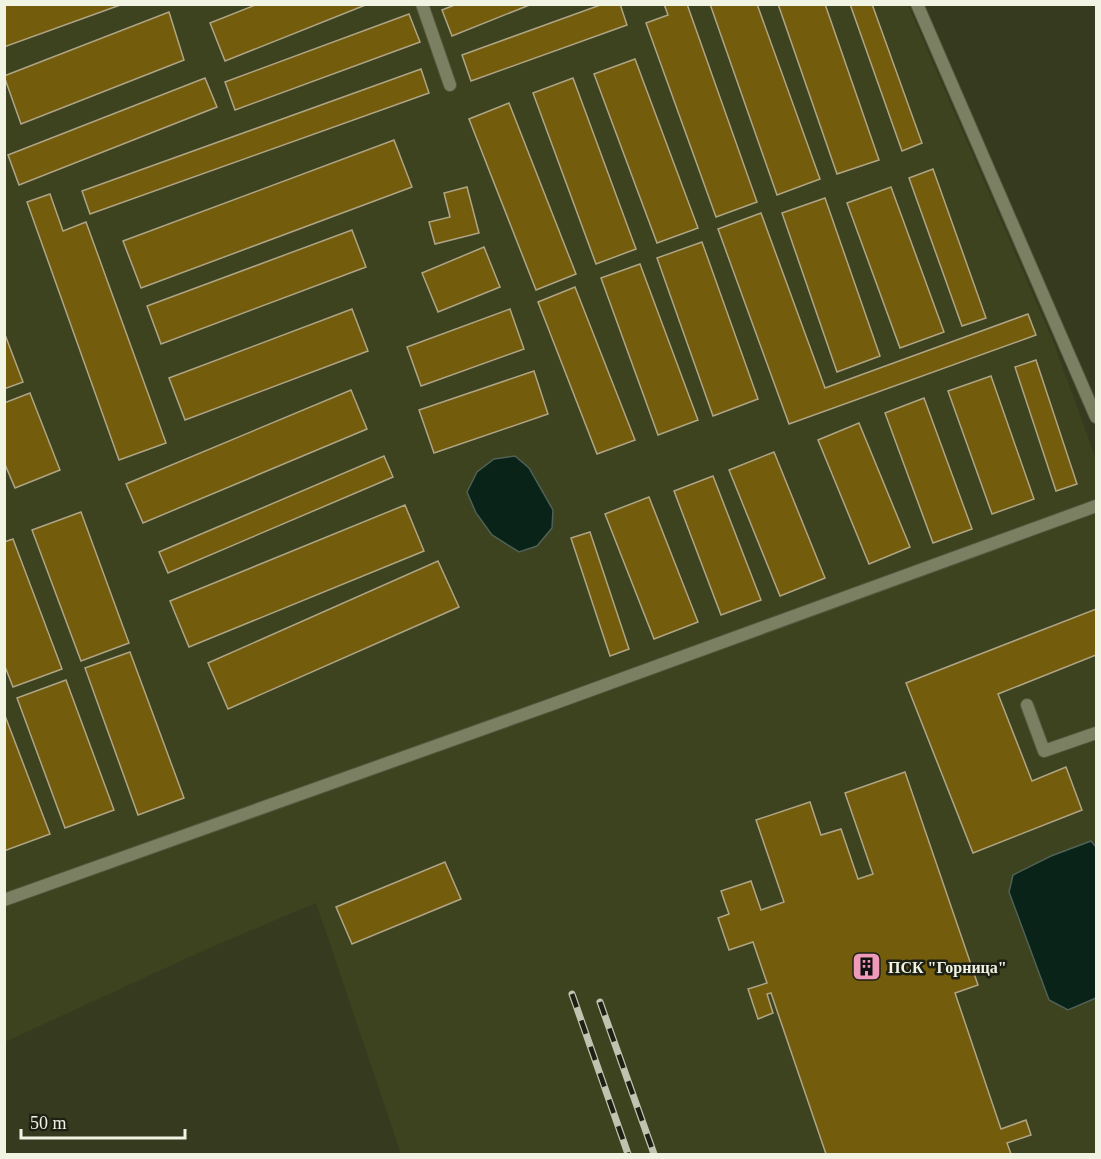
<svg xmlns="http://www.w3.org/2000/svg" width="1101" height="1159" font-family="'Times New Roman',serif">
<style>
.built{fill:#3d421f}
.water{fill:#0a2318;stroke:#4f6255;stroke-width:1.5}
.building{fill:#735d0d;stroke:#afa586;stroke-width:1.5}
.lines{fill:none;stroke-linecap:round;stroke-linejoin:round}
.service-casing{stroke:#54583f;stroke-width:14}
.service{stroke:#7a8061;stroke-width:12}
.rail-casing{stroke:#bfc3af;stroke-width:7}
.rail{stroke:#1e2014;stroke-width:4.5;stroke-dasharray:14;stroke-linecap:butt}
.labels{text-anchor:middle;stroke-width:5;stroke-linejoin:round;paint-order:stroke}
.poi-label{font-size:16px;font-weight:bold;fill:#f1f4e3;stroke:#1e2014;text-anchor:start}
</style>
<rect width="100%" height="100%" fill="#363a1e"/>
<!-- built -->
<polygon class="built" points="4,5 908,5 1053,341 1096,459 1096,1154 401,1154 316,903 207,949 5,1042"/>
<!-- water -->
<g class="water">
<polygon points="515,456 529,468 553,510 552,528 537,546 519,552 492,535 476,513 467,492 477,472 494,459"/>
<polygon points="1091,841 1096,847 1096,998 1068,1010 1049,1000 1009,892 1013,875 1051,856"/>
</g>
<!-- building -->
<g class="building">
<polygon points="4,4 123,4 4,47"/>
<polygon points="258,4 368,4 225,61 210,23"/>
<polygon points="457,4 532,4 452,36 442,10"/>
<polygon points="603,4 620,4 627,25 471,81 462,55"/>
<polygon points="664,4 687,4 757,202 716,217 646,23 668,15"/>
<polygon points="710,4 757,4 820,179 777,195"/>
<polygon points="778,4 825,4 879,160 837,174"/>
<polygon points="850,4 872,4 922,143 902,151"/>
<polygon points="169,12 184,60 21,124 4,76"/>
<polygon points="409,14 420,42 235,110 225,82"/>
<polygon points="635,59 698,228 657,243 594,74"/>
<polygon points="421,69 429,93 90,214 82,191"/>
<polygon points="205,78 217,107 19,185 8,155"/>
<polygon points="573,78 636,249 596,264 533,93"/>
<polygon points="509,103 576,274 536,290 469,119"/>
<polygon points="394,140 412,187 141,288 123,241"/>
<polygon points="933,169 986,318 962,326 909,178"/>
<polygon points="467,187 479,233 435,244 429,222 450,217 444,193"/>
<polygon points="891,187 944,332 900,348 847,203"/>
<polygon points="50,194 63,231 86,222 166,443 119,460 27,202"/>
<polygon points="825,198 880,356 837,372 782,213"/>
<polygon points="761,213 825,388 1028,314 1036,335 789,424 718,229"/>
<polygon points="352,230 366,267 161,344 147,306"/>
<polygon points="702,242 758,399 713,416 657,258"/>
<polygon points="484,247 500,287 438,312 422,273"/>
<polygon points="640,264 698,420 658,435 601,278"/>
<polygon points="575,287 635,440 597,454 538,302"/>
<polygon points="352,309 368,351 185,420 169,378"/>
<polygon points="510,309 524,349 421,386 407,347"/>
<polygon points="4,332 23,382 4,389"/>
<polygon points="1036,360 1077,484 1056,491 1015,367"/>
<polygon points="534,371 548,414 434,453 419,410"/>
<polygon points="991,376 1034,499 992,514 948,391"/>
<polygon points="351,390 367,429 143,523 126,484"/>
<polygon points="30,393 60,470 15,488 4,462 4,403"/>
<polygon points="924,398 972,529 933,543 885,413"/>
<polygon points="859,423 910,547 869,564 818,440"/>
<polygon points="774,452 825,578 780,596 729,470"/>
<polygon points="384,456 393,477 168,573 159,552"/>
<polygon points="713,476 761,600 721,615 674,491"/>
<polygon points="649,497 698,622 654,639 605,514"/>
<polygon points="405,505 424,551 189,647 170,601"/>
<polygon points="81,512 129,643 81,661 32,530"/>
<polygon points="590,532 629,649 610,656 571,538"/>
<polygon points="13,539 62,669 13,687 4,664 4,542"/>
<polygon points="438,561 459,607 228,709 208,663"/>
<polygon points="1096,609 1096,655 998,694 1032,781 1066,767 1082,810 973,853 906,683"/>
<polygon points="130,652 184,798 138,815 85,668"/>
<polygon points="66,680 114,810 65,828 17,698"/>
<polygon points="4,713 50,834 4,851"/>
<polygon points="905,772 978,985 955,993 1001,1129 1026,1120 1031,1135 1007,1143 1011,1154 826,1154 771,993 767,994 773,1013 758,1019 748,989 767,983 753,942 729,950 718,918 729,914 721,891 751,881 761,910 784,902 756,820 810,802 821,835 841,829 858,879 873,874 845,793"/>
<polygon points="445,862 461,899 352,944 336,907"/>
</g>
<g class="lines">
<defs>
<g id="service">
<polyline points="422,4 450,85"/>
<polyline points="917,4 1096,417"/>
<polyline points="1027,705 1044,751 1096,733"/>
<polyline points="4,900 550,705 1096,506"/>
</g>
</defs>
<!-- service casing -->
<use href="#service" class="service-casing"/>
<!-- service -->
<use href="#service" class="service"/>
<defs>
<g id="rail">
<polyline points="572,994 628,1154"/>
<polyline points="600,1002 654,1154"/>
</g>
</defs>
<!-- rail casing -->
<use href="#rail" class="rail-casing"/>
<!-- rail -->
<use href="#rail" class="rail"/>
</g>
<!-- icons -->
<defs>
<symbol id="building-square" viewBox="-11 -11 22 22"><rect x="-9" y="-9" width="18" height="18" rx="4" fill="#ef9ab8" stroke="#1e2014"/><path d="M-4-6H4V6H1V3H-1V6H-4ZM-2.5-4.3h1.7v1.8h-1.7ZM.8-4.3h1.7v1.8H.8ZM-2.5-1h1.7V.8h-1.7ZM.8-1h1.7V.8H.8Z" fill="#111"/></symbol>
</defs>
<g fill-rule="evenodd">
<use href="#building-square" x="850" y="950" width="33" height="33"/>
</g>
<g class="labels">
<!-- poi labels -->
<g class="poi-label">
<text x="888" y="973">ПСК "Горница"</text>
</g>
</g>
<!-- border -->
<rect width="1101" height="1159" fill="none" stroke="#f1f4e3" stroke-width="12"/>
<!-- scale -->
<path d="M21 1129v9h164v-9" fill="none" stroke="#f1f4e3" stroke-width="3"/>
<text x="30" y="1129" font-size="18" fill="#f1f4e3" stroke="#1e2014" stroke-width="4.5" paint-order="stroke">50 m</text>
</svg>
